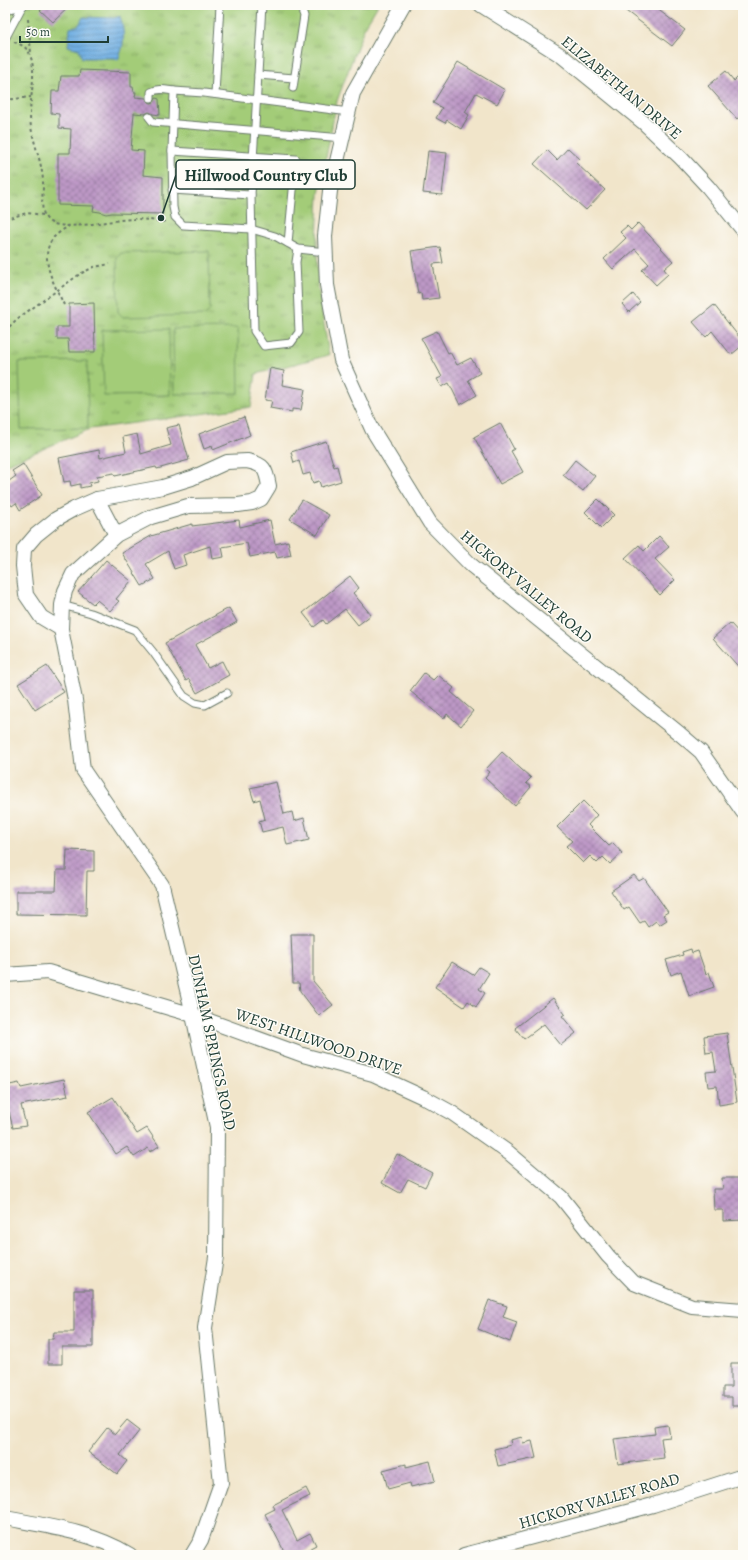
<svg xmlns="http://www.w3.org/2000/svg" width="748" height="1560" font-family="Alegreya,serif">
<style>
.grass{fill:url(#grass-tufts);stroke:#618456}
.park{fill:#a3cc78;stroke:#618456}
.water{fill:url(#water-rules);stroke:#48768b}
.building{fill:url(#building-cross-hatch)}
.lines{fill:none;stroke-linecap:round;stroke-linejoin:round}
.service-casing{stroke:#687868;stroke-width:9}
.minor-casing{stroke:#687868;stroke-width:16}
.path{stroke:#687868;stroke-width:2;stroke-dasharray:3 3;stroke-linecap:butt}
.service{stroke:#fff;stroke-width:7}
.minor{stroke:#fff;stroke-width:14}
.labels{text-anchor:middle;stroke-width:3;stroke-linejoin:round;paint-order:stroke}
.street-label{font-size:16px;fill:#1f3d34;stroke:#fdfcf7}
.leader{fill:none;stroke:#1f3d34;stroke-width:1.5}
.callout-dot{fill:#1f3d34;stroke:#fdfcf7;stroke-width:1.5}
.callout{fill:#fdfcf7;stroke:#1f3d34;stroke-width:1.5}
.callout-label{font-size:17px;text-anchor:middle;font-weight:bold;fill:#1f3d34}
</style>
<defs>
<pattern id="grass-tufts" width="24" height="20" patternUnits="userSpaceOnUse"><rect width="24" height="20" fill="#a3cc78"/><path d="M3 7l-1-3M5 7V3M7 7l1-3M15 17l-1-3M17 17v-4M19 17l1-3" fill="none" stroke="#84a763"/></pattern>
<pattern id="water-rules" width="6" height="5" patternUnits="userSpaceOnUse"><rect width="6" height="5" fill="#70aee2"/><path d="M0 2.5h6" fill="none" stroke="#5b8fb8"/></pattern>
<pattern id="building-cross-hatch" width="8" height="8" patternUnits="userSpaceOnUse"><rect width="8" height="8" fill="#bd98c6"/><path d="M0 0l8 8M0 8l8-8" fill="none" stroke="#997da2"/></pattern>
</defs>
<rect width="100%" height="100%" fill="#fdfcf7"/>
<filter id="ink" filterUnits="userSpaceOnUse"><feTurbulence type="fractalNoise" baseFrequency=".025" numOctaves="2"/><feDisplacementMap in="SourceGraphic" scale="8" xChannelSelector="R" yChannelSelector="G"/><feConvolveMatrix kernelMatrix="1 2 1 2 8 2 1 2 1" color-interpolation-filters="sRGB"/></filter>
<filter id="wash" filterUnits="userSpaceOnUse"><feTurbulence type="fractalNoise" baseFrequency=".012" numOctaves="4" result="noise"/><feDisplacementMap in="SourceGraphic" scale="16" xChannelSelector="R" yChannelSelector="G"/><feGaussianBlur stdDeviation="0.9" result="paint"/><feColorMatrix in="noise" values="0 0 0 0 0 0 0 0 0 0 0 0 0 0 0 0 0 1.4 0 .05"/><feComposite in="paint" operator="in"/></filter>
<g filter="url(#wash)">
<rect width="100%" height="100%" fill="#f1e5ca"/>
<!-- grass -->
<polygon class="grass" points="5,5 378,5 364,28 337,101 319,194 317,241 318,287 329,355 256,374 251,407 90,429 5,465"/>
<!-- park -->
<g class="park">
<polygon points="209,251 210,310 205,315 123,317 118,312 117,258 121,253"/>
<polygon points="238,328 239,393 174,394 173,329"/>
<polygon points="169,329 170,395 104,396 102,330"/>
<polygon points="87,361 88,428 21,429 19,362"/>
</g>
<!-- water -->
<path class="water" d="M 120,16 C 125,32 125,45 118,60 L 113,58 L 82,58 L 79,49 L 68,46 L 70,28 L 79,25 L 83,17 L 114,18 Z"/>
<g id="blocks">
<!-- building -->
<g class="building">
<polygon points="46,5 71,5 53,22 40,10"/>
<polygon points="618,5 652,5 685,30 672,46"/>
<polygon points="458,62 505,90 497,104 476,93 465,112 469,115 461,129 447,120 445,123 436,118 442,108 433,103"/>
<polygon points="80,70 131,72 131,87 133,87 134,92 136,92 135,97 146,98 147,101 151,103 154,102 156,98 159,99 160,115 153,114 149,112 145,114 134,113 131,150 144,151 143,175 163,177 163,214 112,213 106,214 100,212 93,211 94,206 58,205 58,153 70,153 71,129 59,128 59,114 51,113 52,91 59,91 61,76 79,76"/>
<polygon points="726,71 734,81 738,77 743,82 743,113 737,119 708,86"/>
<polygon points="568,148 580,159 576,163 605,190 586,210 534,164 547,150 557,160"/>
<polygon points="428,151 447,153 442,195 423,193"/>
<polygon points="638,223 673,261 664,269 668,274 656,285 642,270 649,264 635,249 613,269 604,259 626,238 620,232 627,226 631,230"/>
<polygon points="440,247 443,263 433,264 439,298 422,300 421,293 418,294 411,251"/>
<polygon points="633,294 640,302 629,312 622,304"/>
<polygon points="94,303 95,352 69,352 68,339 57,339 57,327 69,327 69,304"/>
<polygon points="714,305 743,342 743,345 731,355 712,331 706,337 693,322"/>
<polygon points="437,331 448,353 450,352 457,365 471,358 480,373 468,380 477,395 460,405 449,383 442,387 437,379 442,377 421,338"/>
<polygon points="270,368 284,371 282,385 305,389 301,410 292,409 292,412 270,408 272,401 265,400"/>
<polygon points="244,417 250,435 213,450 212,446 204,449 199,434"/>
<polygon points="500,423 514,449 511,451 523,472 500,484 474,437"/>
<polygon points="179,425 189,460 157,469 156,467 115,476 114,473 97,476 98,481 89,483 90,486 80,488 80,484 71,486 70,481 64,482 59,458 99,450 100,458 126,452 123,437 137,434 141,454 171,445 166,428"/>
<polygon points="326,441 334,467 337,466 341,481 321,487 319,481 313,483 310,473 303,475 299,461 294,463 291,452"/>
<polygon points="575,460 595,476 583,491 563,475"/>
<polygon points="23,464 42,495 20,510 16,503 12,506 5,496 5,484 16,476 12,471"/>
<polygon points="598,499 614,515 601,528 585,512"/>
<polygon points="302,500 329,515 317,535 290,519"/>
<polygon points="239,520 240,527 270,520 275,544 288,541 291,555 277,558 275,552 250,557 247,543 222,547 224,557 212,559 210,546 183,555 186,565 174,569 168,551 146,564 155,579 142,586 122,553 151,536 192,524 192,526"/>
<polygon points="659,536 669,547 655,559 675,580 660,595 625,558 639,545 644,551"/>
<polygon points="106,560 131,581 116,599 119,601 110,611 97,600 93,604 78,592"/>
<polygon points="350,576 359,588 353,593 371,615 358,625 345,609 326,624 323,620 314,627 303,613"/>
<polygon points="229,608 237,622 195,645 208,668 222,661 229,675 197,693 189,679 186,681 165,643"/>
<polygon points="730,623 743,637 743,672 713,638"/>
<polygon points="47,666 64,692 35,710 18,684"/>
<polygon points="424,673 433,680 438,675 454,688 451,692 473,711 461,726 447,714 444,719 410,691"/>
<polygon points="502,752 531,778 526,783 531,787 515,806 485,778 490,772 486,769"/>
<polygon points="276,782 284,814 292,812 294,821 304,818 309,840 287,845 283,827 262,832 259,821 265,819 260,799 254,801 250,788"/>
<polygon points="583,801 597,815 588,825 609,846 613,843 622,853 610,864 603,857 597,863 590,856 583,863 566,846 572,841 557,827"/>
<polygon points="67,850 94,851 94,871 87,871 86,915 16,914 16,891 56,891 57,870 66,870"/>
<polygon points="634,875 639,881 644,878 668,912 663,915 667,920 659,925 656,921 648,927 644,921 640,923 629,907 624,910 611,891"/>
<polygon points="291,934 313,934 313,981 333,1005 319,1016 300,991 299,983 293,983"/>
<polygon points="691,949 692,953 698,951 706,974 709,972 714,987 689,996 681,971 671,975 666,960 683,955 682,952"/>
<polygon points="452,962 473,975 479,967 489,973 479,989 485,993 476,1007 468,1001 464,1007 435,987"/>
<polygon points="553,998 565,1014 562,1016 576,1033 561,1045 544,1024 524,1039 515,1028"/>
<polygon points="727,1033 737,1102 719,1105 717,1086 708,1087 706,1072 716,1071 713,1052 706,1053 704,1036"/>
<polygon points="64,1079 68,1096 21,1105 26,1126 13,1128 9,1112 5,1113 5,1086 19,1083 21,1088"/>
<polygon points="113,1097 137,1134 147,1128 159,1146 150,1152 148,1148 134,1157 127,1147 116,1154 88,1112"/>
<polygon points="397,1154 432,1173 425,1187 408,1179 400,1193 382,1183"/>
<polygon points="722,1178 743,1178 743,1220 723,1221 723,1210 714,1210 713,1189 723,1189"/>
<polygon points="74,1290 93,1290 93,1347 62,1347 62,1364 48,1364 48,1339 53,1339 54,1332 74,1332"/>
<polygon points="489,1300 507,1306 503,1317 517,1322 510,1342 478,1329"/>
<polygon points="731,1363 743,1363 743,1406 732,1406 732,1397 723,1397 723,1387 731,1387"/>
<polygon points="127,1420 140,1430 120,1455 127,1461 117,1474 88,1452 107,1428 115,1434"/>
<polygon points="668,1425 670,1437 661,1438 664,1458 618,1464 614,1439 655,1434 654,1427"/>
<polygon points="522,1437 523,1443 532,1441 536,1458 498,1466 494,1449 511,1445 510,1440"/>
<polygon points="430,1461 435,1481 411,1487 410,1483 388,1489 383,1470 406,1464 406,1467"/>
<polygon points="306,1488 310,1496 282,1510 297,1540 310,1533 316,1545 297,1555 286,1555 265,1514 275,1509 273,1505"/>
</g>
</g>
</g>
<g filter="url(#ink)">
<use href="#blocks" fill-opacity="0" stroke="#687868" stroke-width="1"/>
<g class="lines">
<defs>
<g id="service">
<polyline points="262,5 251,195 254,331 264,346 291,343 299,332 296,262 298,249"/>
<polyline points="5,10 23,6"/>
<polyline points="5,39 23,5"/>
<polyline points="258,75 294,78"/>
<polyline points="293,88 304,16 300,5"/>
<polyline points="215,94 220,5"/>
<path d="M 151,98 L 151,92 C 159,88 166,90 174,91"/>
<polyline points="149,117 153,122 343,138"/>
<polyline points="172,151 296,159 288,243"/>
<polyline points="172,190 251,195"/>
<polyline points="326,252 298,249 275,236 251,229 183,225 175,217 173,207 172,151 174,91 204,93 349,112"/>
<polyline points="62,605 91,613 135,630 153,652 184,696 195,703 205,705 227,693"/>
</g>
<g id="minor">
<polyline points="403,5 353,93 330,191 325,236 327,285 341,360 372,429 430,523 471,565 680,734 701,752 743,812"/>
<polyline points="481,5 562,56 643,122 681,158 708,187 743,230"/>
<path d="M 247,461 C 264,464 266,469 269,486 L 261,499 L 252,503 L 238,505 L 188,506 L 151,517 L 116,535 L 73,574 L 65,591 L 62,605 L 61,629 L 41,617 L 26,595 L 23,566 L 24,549 L 36,535 L 56,519 L 74,509 L 97,499 L 163,487 L 192,478 L 227,462 Z"/>
<polyline points="97,499 116,535"/>
<polyline points="61,629 75,700 83,770 162,885 193,1015 217,1127 216,1257 205,1328 221,1483 201,1540 192,1555"/>
<polyline points="5,975 48,972 193,1015 303,1055 373,1074 423,1097 452,1113 509,1153 561,1197 608,1256 634,1283 692,1306 743,1310"/>
<path d="M 5,1518 C 47,1526 93,1532 130,1555"/>
<polyline points="464,1555 653,1505 743,1476"/>
</g>
</defs>
<!-- service casing -->
<use href="#service" class="service-casing"/>
<!-- minor casing -->
<use href="#minor" class="minor-casing"/>
<!-- path -->
<g class="path">
<polyline points="28,19 31,53"/>
<path d="M 14,42 C 21,44 28,48 30,55 C 37,71 30,97 30,115 C 30,137 42,159 43,181 C 44,194 37,216 52,223 C 70,231 113,219 134,219 C 145,219 156,221 167,222"/>
<polyline points="5,100 31,97"/>
<polyline points="5,219 27,213 44,215"/>
<path d="M 64,305 C 55,285 37,257 54,237 C 58,233 64,229 69,226"/>
<polyline points="5,331 17,319 80,274 94,267 110,264"/>
</g>
<!-- service -->
<use href="#service" class="service"/>
<!-- minor -->
<use href="#minor" class="minor"/>
</g>
</g>
<g class="labels">
<!-- street labels -->
<g class="street-label">
<text transform="translate(622 87) rotate(40)" y="6">ELIZABETHAN DRIVE</text>
<text transform="translate(527 586) rotate(40)" y="6">HICKORY VALLEY ROAD</text>
<text transform="translate(319 1041) rotate(19)" y="6">WEST HILLWOOD DRIVE</text>
<text transform="translate(213 1042) rotate(78)" y="6">DUNHAM SPRINGS ROAD</text>
<text transform="translate(599 1500) rotate(-16)" y="6">HICKORY VALLEY ROAD</text>
</g>
</g>
<!-- callouts -->
<path class="leader" d="M161 218L176 175"/>
<circle class="callout-dot" cx="161" cy="218" r="4"/>
<rect class="callout" x="176" y="160" width="179" height="29" rx="4"/>
<g class="callout-label">
<text x="266" y="181">Hillwood Country Club</text>
</g>
<!-- margin -->
<rect width="748" height="1560" fill="none" stroke="#fdfcf7" stroke-width="20"/>
<!-- scale -->
<path d="M20 36v6h88v-6" fill="none" stroke="#1f3d34" stroke-width="2"/>
<text x="26" y="36" font-size="12" fill="#1f3d34" stroke="#fdfcf7" stroke-width="3" paint-order="stroke">50 m</text>
</svg>
